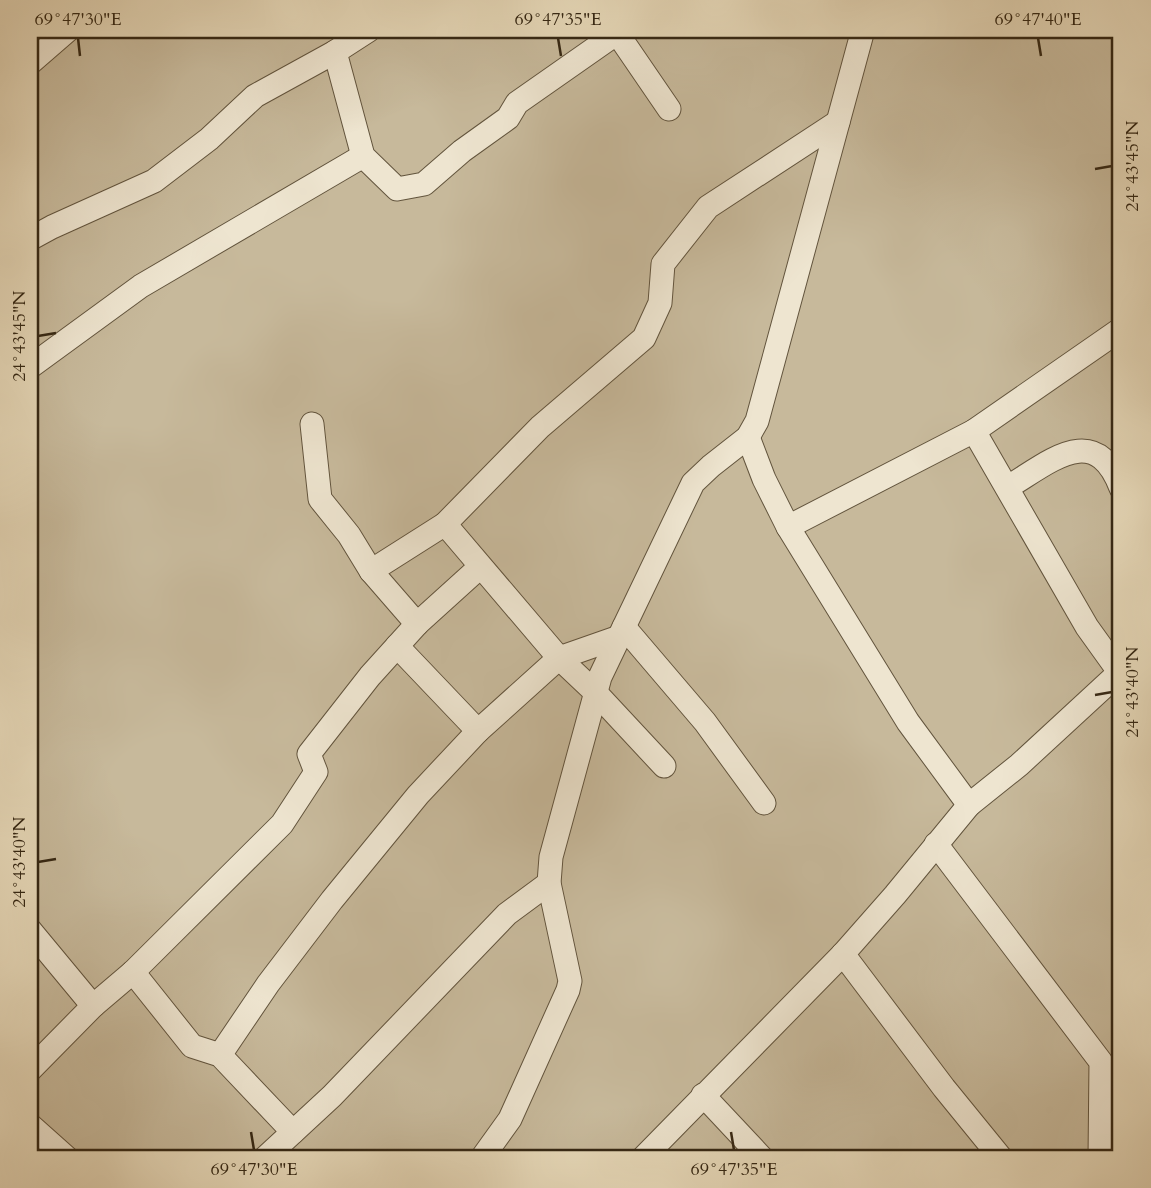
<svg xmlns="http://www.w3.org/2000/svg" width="1151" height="1188" font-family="Cardo,serif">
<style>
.green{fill:#c7b99b;stroke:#7e7058;stroke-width:2}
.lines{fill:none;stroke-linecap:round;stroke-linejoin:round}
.minor-casing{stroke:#62543d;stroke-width:25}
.minor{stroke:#eee5d0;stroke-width:23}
.ticks{fill:none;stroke:#362814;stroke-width:2.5}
.neatline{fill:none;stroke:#362814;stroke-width:2.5}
.ticks-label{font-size:18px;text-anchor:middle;fill:#362814}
</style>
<rect width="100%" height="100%" fill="#e5d7b7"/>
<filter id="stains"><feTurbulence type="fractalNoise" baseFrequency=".00286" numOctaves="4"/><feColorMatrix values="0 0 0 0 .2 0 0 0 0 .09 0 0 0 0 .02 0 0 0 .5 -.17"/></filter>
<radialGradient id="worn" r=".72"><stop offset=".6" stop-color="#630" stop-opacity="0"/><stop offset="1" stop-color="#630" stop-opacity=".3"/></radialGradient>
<!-- green -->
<rect class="green" x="30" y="30" width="1091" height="1128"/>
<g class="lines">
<defs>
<g id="minor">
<polyline points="369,30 335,52 363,156 397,189 424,184 462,151 508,118 517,103 617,33"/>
<polyline points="615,30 669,109"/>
<polyline points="30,63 68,30"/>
<polyline points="30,239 52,227 154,181 209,139 255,96 335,52"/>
<polyline points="30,367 141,286 363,156"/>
<polyline points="312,424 320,499 349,535 371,571 417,624"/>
<polyline points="974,431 1087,627 1120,673"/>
<polyline points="748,437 764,479 788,527 908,722 969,805"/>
<path d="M 1008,487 C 1050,462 1095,420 1121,488"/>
<polyline points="445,524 559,658 596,693 664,766"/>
<polyline points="788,527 974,431 1121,329"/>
<polyline points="371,571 445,524 540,427 644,338 660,303 663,264 708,207 838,122"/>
<polyline points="624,627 705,722 764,803"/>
<polyline points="397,646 478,731"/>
<polyline points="936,844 1101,1062 1100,1158"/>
<polyline points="30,930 93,1006"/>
<polyline points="843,954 944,1088 1001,1158"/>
<polyline points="133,972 192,1046 220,1055 293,1132"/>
<polyline points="220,1055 268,984 332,900 418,795 478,731 559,658 619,637"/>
<polyline points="30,1070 93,1006 133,972 282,824 316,772 309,754 370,676 417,624 480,567"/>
<polyline points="703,1095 762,1158"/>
<polyline points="30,1125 67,1158"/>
<polyline points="265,1158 332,1096 507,914 549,883"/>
<polyline points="482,1158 510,1119 568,990 570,981 549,883 551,857 600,677 693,483 711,466 748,437 757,421 863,30"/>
<polyline points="643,1158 843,954 895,895 969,805 1019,765 1121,671"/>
</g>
</defs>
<!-- minor casing -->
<use href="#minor" class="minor-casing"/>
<!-- minor -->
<use href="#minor" class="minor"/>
</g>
<!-- ticks -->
<path class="ticks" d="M 78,38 L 80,56M 558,38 L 561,56M 1038,38 L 1041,56M 1095,169 L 1112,166M 38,336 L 56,333M 1095,695 L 1112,692M 38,862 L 56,859M 251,1132 L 254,1150M 731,1132 L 734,1150"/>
<!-- margin -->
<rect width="1151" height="1188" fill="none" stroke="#e5d7b7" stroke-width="77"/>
<rect x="38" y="38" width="1074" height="1112" class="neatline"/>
<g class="ticks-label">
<text x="78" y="25">69°47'30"E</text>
<text x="558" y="25">69°47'35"E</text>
<text x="1038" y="25">69°47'40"E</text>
<text transform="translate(1132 166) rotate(-90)" y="6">24°43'45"N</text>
<text transform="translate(19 336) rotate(-90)" y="6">24°43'45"N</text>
<text transform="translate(1132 692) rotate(-90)" y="6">24°43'40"N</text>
<text transform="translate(19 862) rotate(-90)" y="6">24°43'40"N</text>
<text x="254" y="1175">69°47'30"E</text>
<text x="734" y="1175">69°47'35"E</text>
</g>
<rect width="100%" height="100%" filter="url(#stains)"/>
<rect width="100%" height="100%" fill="url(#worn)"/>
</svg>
